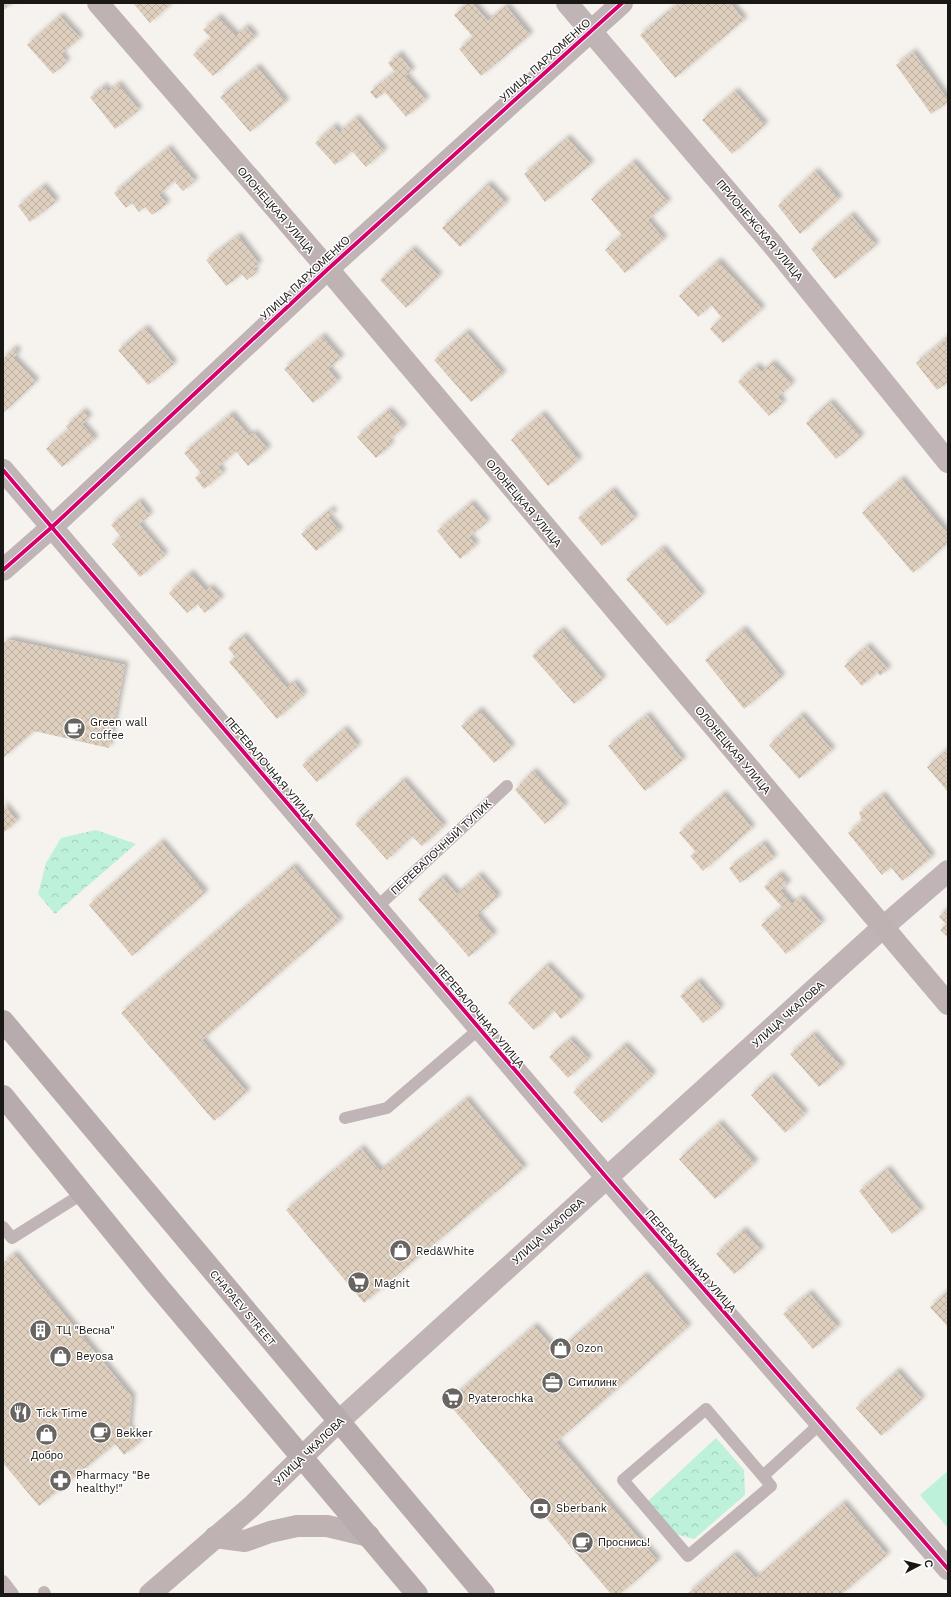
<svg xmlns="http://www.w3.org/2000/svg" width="951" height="1597" font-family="'Work Sans',sans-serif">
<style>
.park{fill:url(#park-crowns)}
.pitch{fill:#bdf1d9}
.building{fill:url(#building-cross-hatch);filter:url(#shadow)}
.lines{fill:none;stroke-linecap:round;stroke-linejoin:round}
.service{stroke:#c0b4b6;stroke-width:12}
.minor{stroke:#c0b4b6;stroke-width:22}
.secondary{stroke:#bfb2b3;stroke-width:22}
.primary{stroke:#b8abad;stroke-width:22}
.cycleway-casing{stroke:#fff;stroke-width:6}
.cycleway{stroke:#d6006c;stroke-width:4}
.labels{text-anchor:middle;stroke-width:3;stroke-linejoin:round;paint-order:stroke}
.street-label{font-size:11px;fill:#1a1815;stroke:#fff}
.poi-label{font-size:11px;fill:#1a1815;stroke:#fff;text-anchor:start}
</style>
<defs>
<pattern id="park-crowns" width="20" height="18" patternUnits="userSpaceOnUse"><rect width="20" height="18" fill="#bdf1d9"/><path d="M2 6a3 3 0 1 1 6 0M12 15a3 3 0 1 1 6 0" fill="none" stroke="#a2ceb9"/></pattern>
<pattern id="building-cross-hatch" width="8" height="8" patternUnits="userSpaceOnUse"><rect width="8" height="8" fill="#decfbe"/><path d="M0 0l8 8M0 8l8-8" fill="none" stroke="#beb1a2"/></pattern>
<filter id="shadow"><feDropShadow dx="3.5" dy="-3.5" stdDeviation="2" flood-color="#0004"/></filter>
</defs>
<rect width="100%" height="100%" fill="#f6f2ee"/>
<!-- park -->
<g class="park">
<polygon points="96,830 136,844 55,914 38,894 46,863 61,838"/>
<polygon points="716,1438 744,1470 745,1495 694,1539 672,1533 647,1502"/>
</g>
<!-- pitch -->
<polygon class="pitch" points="948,1471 948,1528 920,1495"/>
<!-- building -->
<g class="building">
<polygon points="3,3 12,3 4,10"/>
<polygon points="133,3 172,3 150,23"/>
<polygon points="468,3 472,3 488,21 506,6 530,35 481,76 459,49 473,37 454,15"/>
<polygon points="679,3 730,3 744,20 675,78 640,35"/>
<polygon points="60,16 80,38 61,54 67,62 53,74 27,45"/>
<polygon points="218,17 236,36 246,27 255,37 213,76 193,55 211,38 203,30"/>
<polygon points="913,52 948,100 948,102 931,114 896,65"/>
<polygon points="399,54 412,71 405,76 426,100 406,117 385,92 376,99 370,92 395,72 388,63"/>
<polygon points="257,67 286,102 250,132 220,97"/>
<polygon points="118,84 139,110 115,129 90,97 104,86 108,92"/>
<polygon points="735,91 765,125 732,154 702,120"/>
<polygon points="356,118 384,151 366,167 352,151 335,165 315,143 334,126 339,133"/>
<polygon points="567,138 591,164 545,202 524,174"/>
<polygon points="168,148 195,181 183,191 174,181 159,195 167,204 152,215 145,207 139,212 132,203 126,208 114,193"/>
<polygon points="633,162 668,202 648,220 664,239 625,273 605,250 622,235 591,199"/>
<polygon points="815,171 839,199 800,234 778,206"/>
<polygon points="488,184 506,203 460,247 442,228"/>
<polygon points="43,186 56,202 30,222 18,206"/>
<polygon points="851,215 876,245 835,279 811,249"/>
<polygon points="238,236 259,264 253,269 256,273 247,280 242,274 226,286 206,260"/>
<polygon points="412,249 439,276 406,308 380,280"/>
<polygon points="718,261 762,309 723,343 710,329 722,318 711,305 698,317 679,296"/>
<polygon points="145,328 174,364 148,385 118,350"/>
<polygon points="466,332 503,374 471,402 434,360"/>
<polygon points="322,336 341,358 328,369 338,381 313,403 284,369"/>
<polygon points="948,337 948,382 937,390 916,363"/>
<polygon points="14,348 18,353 13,358 36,382 3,413 3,359"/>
<polygon points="772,363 792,384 778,397 783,403 769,416 738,382 756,366 762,372"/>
<polygon points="830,402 861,437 836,459 806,423"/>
<polygon points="388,410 404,427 388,441 391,445 376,458 357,437"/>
<polygon points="83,411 89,418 82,424 95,439 62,467 46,449 69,429 66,426"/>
<polygon points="231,414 249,436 254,433 268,449 248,466 236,451 218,467 223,473 204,489 195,478 201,473 184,453"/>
<polygon points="542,414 579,460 548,486 511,440"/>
<polygon points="901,479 948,534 948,543 913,573 862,513"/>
<polygon points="612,490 635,518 602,546 578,518"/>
<polygon points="139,501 150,515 139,524 165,555 140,577 112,544 121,537 111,525"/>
<polygon points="471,503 487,522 469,537 476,545 460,559 437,531"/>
<polygon points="331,509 334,513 328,517 340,531 316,551 301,534"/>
<polygon points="662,548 702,595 667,626 626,579"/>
<polygon points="190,573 206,591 210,587 221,599 205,613 197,604 187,613 169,593"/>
<polygon points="743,629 782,677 744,709 705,660"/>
<polygon points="561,630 603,679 574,704 532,656"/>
<polygon points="243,636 287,688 294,682 304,695 277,719 229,662 235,657 228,648"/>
<polygon points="11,640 125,665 109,748 34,731 3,758 3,643"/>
<polygon points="867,646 888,669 880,676 877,672 862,686 844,666"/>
<polygon points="479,710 512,747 494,763 461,726"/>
<polygon points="647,715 683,760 645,791 608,746"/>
<polygon points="801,715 832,750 799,779 769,745"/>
<polygon points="344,729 358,746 317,782 302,765"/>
<polygon points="948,749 948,792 927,767"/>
<polygon points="533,771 565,806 545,824 515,790"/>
<polygon points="403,780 444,826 422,846 412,836 387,860 355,824"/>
<polygon points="723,794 752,828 703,871 690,856 696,852 679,833"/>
<polygon points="882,795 932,857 902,881 891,867 882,875 848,833 862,821 859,813"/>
<polygon points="3,804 17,821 3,833"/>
<polygon points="161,842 205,893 132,956 89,905"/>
<polygon points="763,843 774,858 740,883 729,868"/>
<polygon points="293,866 340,921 202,1040 247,1092 214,1121 121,1013"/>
<polygon points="779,874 788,884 780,890 792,904 800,898 822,923 786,954 761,925 782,907 764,887"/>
<polygon points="479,875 498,897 477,915 494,935 469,957 418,899 442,877 457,894"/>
<polygon points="948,908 948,938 940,930 946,924 939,917"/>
<polygon points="547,965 581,1000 561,1019 554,1010 534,1030 508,1003"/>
<polygon points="698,981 721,1008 703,1023 680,996"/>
<polygon points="813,1034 842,1067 819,1087 790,1054"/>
<polygon points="570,1039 589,1059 568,1078 549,1057"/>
<polygon points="624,1045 653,1075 602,1123 573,1092"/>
<polygon points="771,1076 805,1114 785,1133 751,1095"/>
<polygon points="466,1099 524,1168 364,1303 286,1210 361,1148 380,1171"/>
<polygon points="719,1123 755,1163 715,1199 679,1159"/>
<polygon points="887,1169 921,1211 892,1234 859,1191"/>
<polygon points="743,1230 761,1250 734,1274 716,1254"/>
<polygon points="14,1254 132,1397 129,1428 140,1442 124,1455 115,1444 39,1506 3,1463 3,1263"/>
<polygon points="644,1275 688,1327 556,1442 658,1561 620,1594 611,1594 447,1402 534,1326 557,1352"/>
<polygon points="948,1291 948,1327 930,1307"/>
<polygon points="809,1293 838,1327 813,1349 783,1314"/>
<polygon points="897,1371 922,1399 881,1436 856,1408"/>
<polygon points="843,1503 887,1555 842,1594 687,1594 734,1554 756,1578"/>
</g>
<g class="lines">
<!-- service -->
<g class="service">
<polyline points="376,908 507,786"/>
<polyline points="345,1118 387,1108 479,1029"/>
<polyline points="3,1227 12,1238 82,1194"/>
<polyline points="763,1476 771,1486 688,1556 623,1480 706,1409 763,1476 821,1423"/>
<polyline points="3,1581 13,1594"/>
<polyline points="44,1592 45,1594"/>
</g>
<!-- minor -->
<g class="minor">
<polyline points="567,3 773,245 948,462"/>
<polyline points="3,470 607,1178 948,1569"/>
<polyline points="3,570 52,527 328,269 622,3"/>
<polyline points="339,1421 882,928 948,871"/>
</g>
<!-- secondary -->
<g class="secondary">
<polyline points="98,3 328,269 948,1004"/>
<polyline points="215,1537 245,1541 270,1532 297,1526 327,1526 369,1536"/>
<polyline points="150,1594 252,1506 339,1421"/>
</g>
<!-- primary -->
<g class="primary">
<polyline points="3,1021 484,1594"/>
<polyline points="3,1096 156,1284 417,1594"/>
</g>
<defs>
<g id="cycleway">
<polyline points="3,470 607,1178 948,1569"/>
<polyline points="3,570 52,527 328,269 622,3"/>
</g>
</defs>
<!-- cycleway casing -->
<use href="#cycleway" class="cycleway-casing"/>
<!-- cycleway -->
<use href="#cycleway" class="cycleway"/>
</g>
<!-- icons -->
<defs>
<symbol id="cafe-disc" viewBox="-11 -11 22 22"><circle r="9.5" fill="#676461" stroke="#fff"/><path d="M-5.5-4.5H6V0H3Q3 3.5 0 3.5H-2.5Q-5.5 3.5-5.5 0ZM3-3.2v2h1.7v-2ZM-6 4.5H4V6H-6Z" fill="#fff"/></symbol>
<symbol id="shop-disc" viewBox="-11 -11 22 22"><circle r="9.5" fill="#676461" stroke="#fff"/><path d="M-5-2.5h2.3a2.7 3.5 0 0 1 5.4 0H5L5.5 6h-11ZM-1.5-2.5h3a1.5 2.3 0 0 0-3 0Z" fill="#fff"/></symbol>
<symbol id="supermarket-disc" viewBox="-11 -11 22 22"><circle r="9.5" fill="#676461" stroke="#fff"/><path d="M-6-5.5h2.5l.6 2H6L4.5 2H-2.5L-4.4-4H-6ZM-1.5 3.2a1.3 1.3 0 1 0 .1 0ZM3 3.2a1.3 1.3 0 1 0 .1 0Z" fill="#fff"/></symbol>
<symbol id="building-disc" viewBox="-11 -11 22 22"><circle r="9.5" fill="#676461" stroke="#fff"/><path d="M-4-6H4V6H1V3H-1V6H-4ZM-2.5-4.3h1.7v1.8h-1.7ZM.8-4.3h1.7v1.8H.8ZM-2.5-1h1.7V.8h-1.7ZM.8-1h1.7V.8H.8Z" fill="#fff"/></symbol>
<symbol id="office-disc" viewBox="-11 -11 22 22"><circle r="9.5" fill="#676461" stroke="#fff"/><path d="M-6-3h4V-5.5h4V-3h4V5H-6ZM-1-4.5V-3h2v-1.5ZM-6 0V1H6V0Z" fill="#fff"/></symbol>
<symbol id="restaurant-disc" viewBox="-11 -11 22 22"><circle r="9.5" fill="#676461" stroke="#fff"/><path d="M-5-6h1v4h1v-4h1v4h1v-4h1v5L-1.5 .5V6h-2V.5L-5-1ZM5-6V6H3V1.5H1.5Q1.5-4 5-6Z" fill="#fff"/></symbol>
<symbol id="pharmacy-disc" viewBox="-11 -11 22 22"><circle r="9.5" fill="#676461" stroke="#fff"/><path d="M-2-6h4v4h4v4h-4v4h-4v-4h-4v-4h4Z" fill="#fff"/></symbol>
<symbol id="bank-disc" viewBox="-11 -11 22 22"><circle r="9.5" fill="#676461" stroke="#fff"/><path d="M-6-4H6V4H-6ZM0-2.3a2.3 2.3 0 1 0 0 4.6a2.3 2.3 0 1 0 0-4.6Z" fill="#fff"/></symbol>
</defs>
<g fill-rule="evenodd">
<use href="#cafe-disc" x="62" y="716" width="25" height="25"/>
<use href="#shop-disc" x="388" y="1238" width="25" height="25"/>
<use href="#supermarket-disc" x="346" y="1270" width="25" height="25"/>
<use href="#building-disc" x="28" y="1318" width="25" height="25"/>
<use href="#shop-disc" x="548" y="1336" width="25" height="25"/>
<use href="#shop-disc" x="48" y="1344" width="25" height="25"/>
<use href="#office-disc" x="540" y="1370" width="25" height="25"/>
<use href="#supermarket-disc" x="440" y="1386" width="25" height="25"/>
<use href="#restaurant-disc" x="8" y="1400" width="25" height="25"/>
<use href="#cafe-disc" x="88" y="1420" width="25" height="25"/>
<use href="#shop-disc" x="34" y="1422" width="25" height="25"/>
<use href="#pharmacy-disc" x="48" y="1468" width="25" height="25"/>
<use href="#bank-disc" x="528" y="1496" width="25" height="25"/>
<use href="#cafe-disc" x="570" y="1530" width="25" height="25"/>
</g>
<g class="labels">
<!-- street labels -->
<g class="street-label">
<text transform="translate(545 60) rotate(-42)" y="4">УЛИЦА ПАРХОМЕНКО</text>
<text transform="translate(276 210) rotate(49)" y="4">ОЛОНЕЦКАЯ УЛИЦА</text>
<text transform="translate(760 230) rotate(50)" y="4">ПРИОНЕЖСКАЯ УЛИЦА</text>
<text transform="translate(305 278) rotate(-43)" y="4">УЛИЦА ПАРХОМЕНКО</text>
<text transform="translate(524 503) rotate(50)" y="4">ОЛОНЕЦКАЯ УЛИЦА</text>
<text transform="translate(733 750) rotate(50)" y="4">ОЛОНЕЦКАЯ УЛИЦА</text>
<text transform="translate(270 769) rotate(50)" y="4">ПЕРЕВАЛОЧНАЯ УЛИЦА</text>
<text transform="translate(441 847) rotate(-43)" y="4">ПЕРЕВАЛОЧНЫЙ ТУПИК</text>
<text transform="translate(788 1014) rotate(-42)" y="4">УЛИЦА ЧКАЛОВА</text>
<text transform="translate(480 1016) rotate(50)" y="4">ПЕРЕВАЛОЧНАЯ УЛИЦА</text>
<text transform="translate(548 1231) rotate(-42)" y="4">УЛИЦА ЧКАЛОВА</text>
<text transform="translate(691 1261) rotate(49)" y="4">ПЕРЕВАЛОЧНАЯ УЛИЦА</text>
<text transform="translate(243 1308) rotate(50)" y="4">CHAPAEV STREET</text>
<text transform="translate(309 1451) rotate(-44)" y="4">УЛИЦА ЧКАЛОВА</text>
</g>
<!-- poi labels -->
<g class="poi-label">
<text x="90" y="726">Green wall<tspan x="90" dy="13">coffee</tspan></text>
<text x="416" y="1255">Red&amp;White</text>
<text x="374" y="1287">Magnit</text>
<text x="56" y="1334">ТЦ "Весна"</text>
<text x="576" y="1352">Ozon</text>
<text x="76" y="1360">Beyosa</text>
<text x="568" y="1386">Ситилинк</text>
<text x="468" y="1402">Pyaterochka</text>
<text x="36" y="1417">Tick Time</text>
<text x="116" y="1437">Bekker</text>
<text x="47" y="1459" text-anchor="middle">Добро</text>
<text x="76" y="1479">Pharmacy "Be<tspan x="76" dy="13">healthy!"</tspan></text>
<text x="556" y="1512">Sberbank</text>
<text x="598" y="1546">Проснись!</text>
</g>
</g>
<!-- border -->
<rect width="951" height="1597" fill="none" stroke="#1a1815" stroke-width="8"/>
<!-- north arrow -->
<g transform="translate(919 1565) rotate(83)" stroke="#ffffff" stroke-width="3" paint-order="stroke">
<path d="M0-3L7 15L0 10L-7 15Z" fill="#1a1815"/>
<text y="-6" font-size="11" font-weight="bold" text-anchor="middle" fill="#1a1815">С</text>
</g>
</svg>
